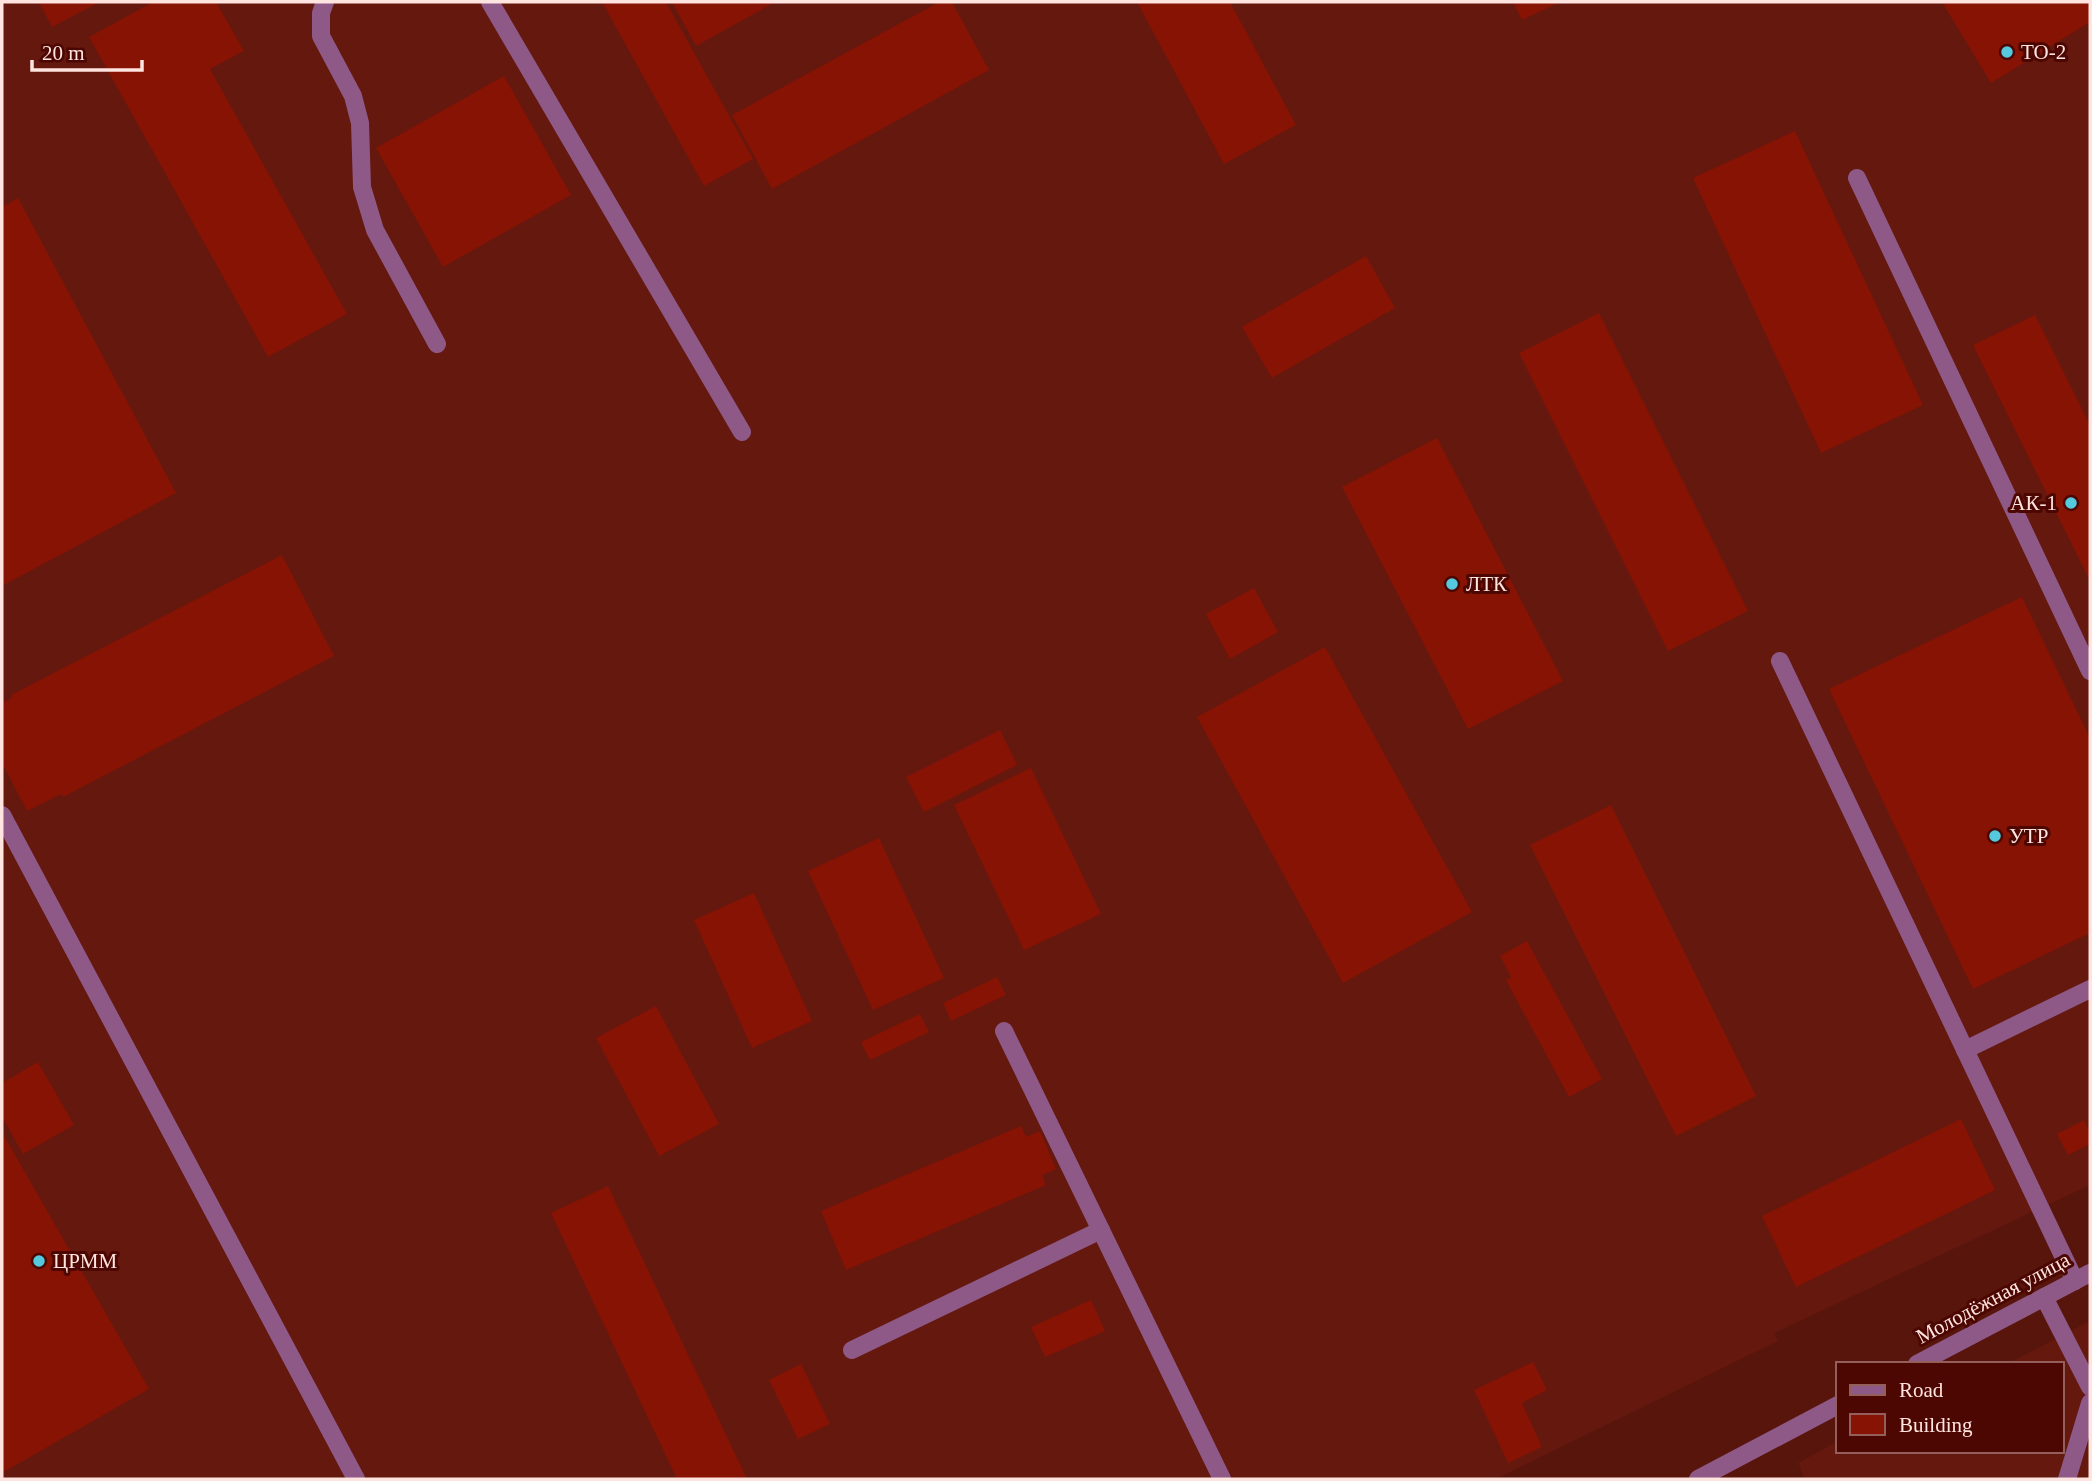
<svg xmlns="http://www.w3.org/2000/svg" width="2092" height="1481" font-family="'Times New Roman',serif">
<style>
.built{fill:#64180e}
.building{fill:#871304}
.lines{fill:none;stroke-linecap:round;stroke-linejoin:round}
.lane{stroke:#8e5987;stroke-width:18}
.street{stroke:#8e5987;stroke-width:18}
.poi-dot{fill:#55cade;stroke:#4c0702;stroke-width:2.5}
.labels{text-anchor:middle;stroke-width:6;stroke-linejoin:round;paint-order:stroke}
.poi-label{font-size:21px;fill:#ffe4df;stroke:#4c0702;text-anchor:start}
.street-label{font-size:21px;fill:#ffe4df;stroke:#4c0702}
</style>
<rect width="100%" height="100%" fill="#58150c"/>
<!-- built -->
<g class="built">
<polygon points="2,2 2090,2 2090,1185 1774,1333 1778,1341 1496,1479 2,1479"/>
<polygon points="2090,1321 2090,1479 1805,1479 1798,1463 1838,1441 1838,1451 2062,1451 2062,1364 2007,1364"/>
</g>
<!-- building -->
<g class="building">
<polygon points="39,2 100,2 52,27"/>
<polygon points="153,2 216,2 244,51 210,69 347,314 268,357 89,37"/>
<polygon points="602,2 666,2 753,159 704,186"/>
<polygon points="672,2 775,2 696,46"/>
<polygon points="939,2 952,2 989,70 772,189 732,115"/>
<polygon points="1137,2 1230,2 1296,125 1224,164"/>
<polygon points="1513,2 1561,2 1522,20"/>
<polygon points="1942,2 2090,2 2090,22 1991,83"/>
<polygon points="504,76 571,195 443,267 376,148"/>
<polygon points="1795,131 1923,405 1821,453 1693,178"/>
<polygon points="18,198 176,493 2,586 2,207"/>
<polygon points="1366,256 1395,308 1272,378 1242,327"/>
<polygon points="1599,313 1748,611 1668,651 1519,353"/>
<polygon points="2035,315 2090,425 2090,581 1973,345"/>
<polygon points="1437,438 1563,681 1468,729 1342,487"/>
<polygon points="282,555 334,656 63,797 61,794 27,811 2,763 2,703 12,698 11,695"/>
<polygon points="1254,588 1278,632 1230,659 1206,614"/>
<polygon points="2022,597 2090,738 2090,933 1973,989 1829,689"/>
<polygon points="1325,647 1472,912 1343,983 1197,717"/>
<polygon points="1000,730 1017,765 924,812 906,777"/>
<polygon points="1031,768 1101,914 1024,950 954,805"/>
<polygon points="1611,805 1756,1096 1676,1136 1530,845"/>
<polygon points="879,838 944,978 873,1010 808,871"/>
<polygon points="754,893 812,1021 752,1048 694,920"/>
<polygon points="1527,941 1602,1079 1569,1097 1506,980 1511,977 1500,956"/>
<polygon points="997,977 1006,995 951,1021 943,1003"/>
<polygon points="656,1006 719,1124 659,1156 596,1038"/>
<polygon points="920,1014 929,1032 870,1060 861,1042"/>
<polygon points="38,1062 74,1125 23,1154 2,1117 2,1083"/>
<polygon points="1961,1119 1995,1190 1796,1287 1762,1216"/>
<polygon points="2084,1120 2090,1133 2090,1144 2068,1155 2057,1134"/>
<polygon points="1021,1126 1026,1137 1040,1131 1056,1169 1042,1175 1046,1185 846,1270 821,1211"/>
<polygon points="2,1132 149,1389 2,1473"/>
<polygon points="608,1186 747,1479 677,1479 551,1213"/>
<polygon points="1091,1300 1105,1331 1045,1357 1031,1327"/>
<polygon points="1533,1362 1547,1390 1522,1403 1542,1447 1508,1463 1474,1390"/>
<polygon points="801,1364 830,1424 798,1439 769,1380"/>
</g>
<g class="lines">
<!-- lane -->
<g class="lane">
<polyline points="325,2 321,13 321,36 353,96 360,123 362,187 375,230 437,344"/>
<polyline points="490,2 742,432"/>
<polyline points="1857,178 2090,671"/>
<polyline points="1780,661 2075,1281"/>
<polyline points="2,815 356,1479"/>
<polyline points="1004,1031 1222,1479"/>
<polyline points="1965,1050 2090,989"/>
<polyline points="2044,1297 2090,1387"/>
<polyline points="852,1350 1101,1230"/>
<polyline points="2067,1479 2090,1403"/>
</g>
<!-- street -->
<g class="street">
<polyline points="1917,1364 2090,1273"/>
<polyline points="1698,1479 1838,1405"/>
</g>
</g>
<!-- markers -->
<g class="poi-dot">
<circle cx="2007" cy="52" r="7"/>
<circle cx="2071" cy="503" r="7"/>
<circle cx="1452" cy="584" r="7"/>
<circle cx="1995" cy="836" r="7"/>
<circle cx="39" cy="1261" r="7"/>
</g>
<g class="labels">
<!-- poi labels -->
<g class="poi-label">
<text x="2021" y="59">ТО-2</text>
<text x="2057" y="510" text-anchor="end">АК-1</text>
<text x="1466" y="591">ЛТК</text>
<text x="2009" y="843">УТР</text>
<text x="53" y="1268">ЦРММ</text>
</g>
<!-- street labels -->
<g class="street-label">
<text transform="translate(1993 1298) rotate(-28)" y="7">Молодёжная улица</text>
</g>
</g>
<!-- border -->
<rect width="2092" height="1481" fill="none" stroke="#ffe4df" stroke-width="7"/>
<!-- legend -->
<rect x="1836" y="1362" width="228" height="91" fill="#4c0702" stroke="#945f5a" stroke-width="2"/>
<rect x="1850" y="1385" width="35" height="10" fill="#8e5987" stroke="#945f5a" stroke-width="2"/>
<text x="1899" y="1397" font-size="21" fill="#ffe4df">Road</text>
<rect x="1850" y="1414" width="35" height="21" fill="#871304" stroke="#945f5a" stroke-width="2"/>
<text x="1899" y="1432" font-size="21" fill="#ffe4df">Building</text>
<!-- scale -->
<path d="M32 60v10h110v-10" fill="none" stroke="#ffe4df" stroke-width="3.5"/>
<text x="42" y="60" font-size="21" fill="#ffe4df" stroke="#4c0702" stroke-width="5" paint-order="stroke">20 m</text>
</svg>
